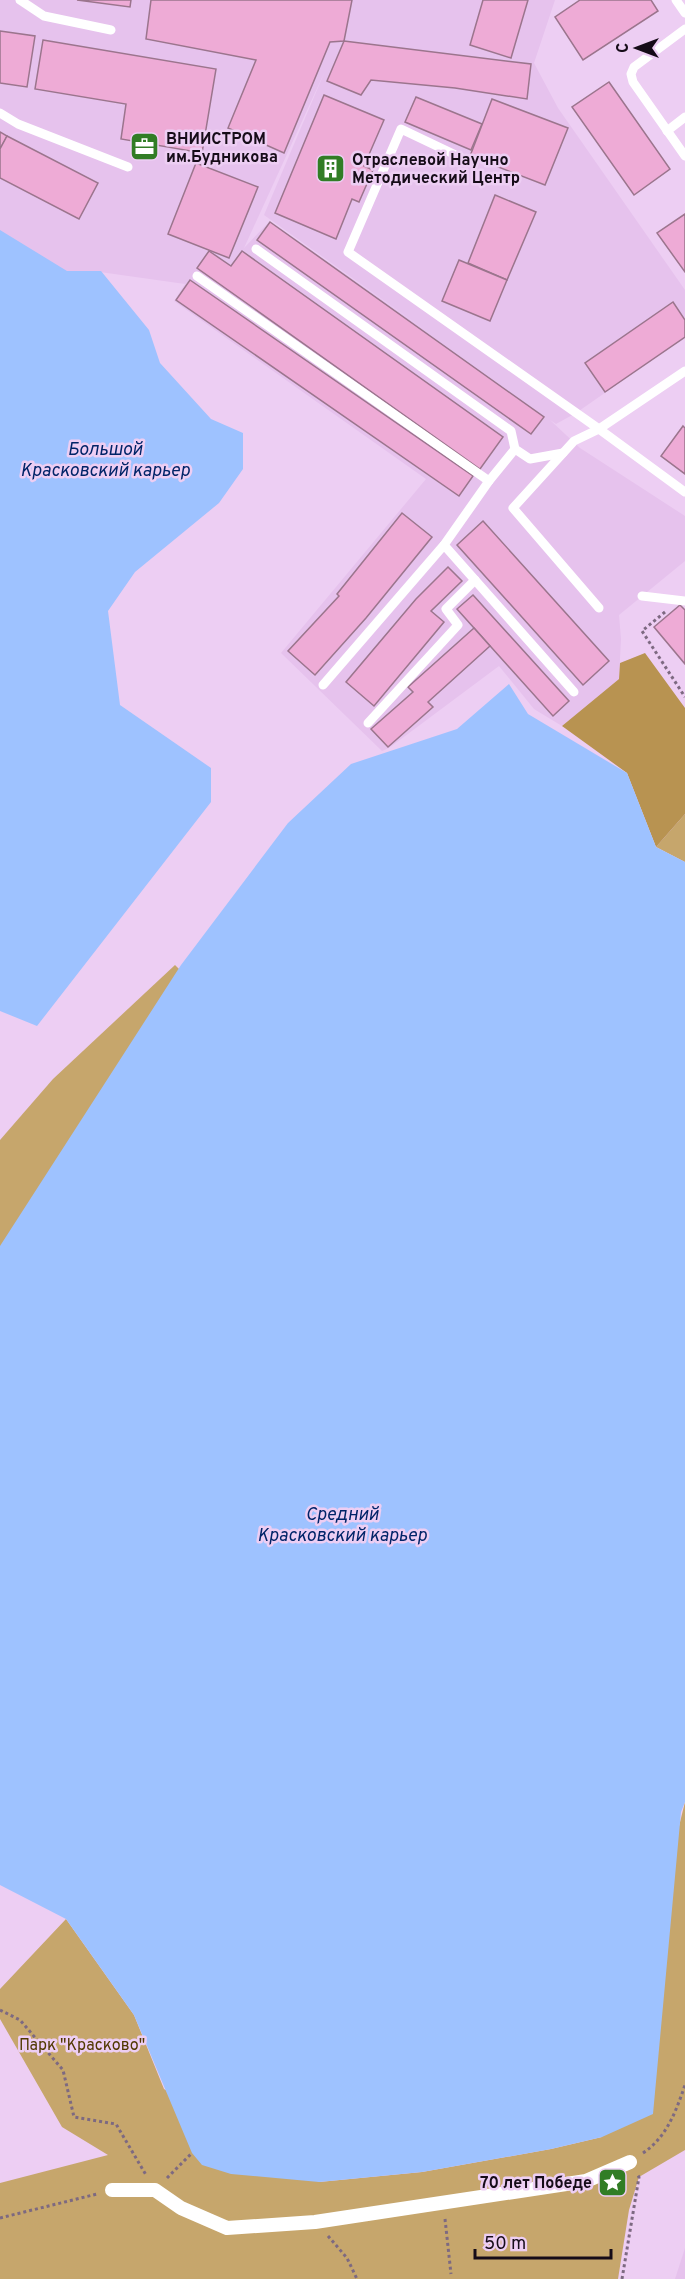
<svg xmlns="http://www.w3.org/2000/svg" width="685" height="2279" font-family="Overpass,sans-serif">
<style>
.built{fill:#e6c2ed;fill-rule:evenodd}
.green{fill:#c6a66c}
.forest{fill:#b89351}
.water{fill:#9ec2ff}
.building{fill:#eeabd6;stroke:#9b758d;stroke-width:1.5}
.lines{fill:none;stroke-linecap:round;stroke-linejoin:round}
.path{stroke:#7d6981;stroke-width:3;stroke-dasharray:3 3;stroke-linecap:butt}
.service{stroke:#fff;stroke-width:9}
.pedestrian{stroke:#fff;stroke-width:14}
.labels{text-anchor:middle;stroke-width:5;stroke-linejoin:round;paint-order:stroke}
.poi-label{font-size:16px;font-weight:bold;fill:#160c18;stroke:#edcef3;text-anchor:start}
.park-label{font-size:16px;fill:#513800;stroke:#edcef3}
.water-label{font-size:18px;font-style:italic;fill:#002468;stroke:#edcef3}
</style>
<rect width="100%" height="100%" fill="#edcef3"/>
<!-- built -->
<g class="built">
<path d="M 0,0 L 555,0 L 534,63 L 558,108 L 685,290 L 685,337 L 576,413 L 556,424 L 550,420 L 580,448 L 685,516 L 685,561 L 619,615 L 621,639 L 619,679 L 562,726 L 534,709 L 499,666 L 389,748 L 382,751 L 281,653 L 426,479 L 174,301 L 185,284 L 100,272 L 67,272 L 0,231 ZM 325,71 L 264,215 L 438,339 L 270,221 L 244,248 Z"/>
<polygon points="685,2248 685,2279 675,2279"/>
</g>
<!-- green -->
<g class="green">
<polygon points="685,814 685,862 656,847"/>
<polygon points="175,965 182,972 0,1255 0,1140 53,1079"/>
<polygon points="685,1802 685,2150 639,2177 629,2210 618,2279 0,2279 0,2183 108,2155 62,2127 0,2019 0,1989 66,1919 134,2015 164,2089 319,2182 422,2172 551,2149 602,2137"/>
</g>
<!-- forest -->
<polygon class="forest" points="645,653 685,708 685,814 656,847 627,773 562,726 619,679 620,663"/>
<!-- water -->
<g class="water">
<polygon points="0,230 67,271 101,271 149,330 160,363 211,419 243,433 243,469 219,503 135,572 108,611 120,705 211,768 211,802 37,1026 0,1011"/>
<polygon points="509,684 528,714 627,773 656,847 685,862 685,1802 681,1812 653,2114 602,2137 551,2149 422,2172 319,2182 231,2174 202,2165 192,2153 134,2015 66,1919 0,1885 0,1246 181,965 288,823 351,764 457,729"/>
</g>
<!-- building -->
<g class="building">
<polygon points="77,0 131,0 130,7"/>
<polygon points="151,0 352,0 344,41 330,42 284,153 228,128 256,60 146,39"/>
<polygon points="483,0 528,0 511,58 470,45"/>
<polygon points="580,0 651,0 658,11 583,60 555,17"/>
<polygon points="0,31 35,36 27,87 0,83"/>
<polygon points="43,40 216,69 202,153 121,139 126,104 35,89"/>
<polygon points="344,41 531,64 527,99 455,88 371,80 361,95 327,81"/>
<polygon points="609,82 670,169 634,195 572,107"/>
<polygon points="324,95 384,120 364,166 373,170 359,202 352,199 336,239 275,213"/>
<polygon points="416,97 482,124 471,150 405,122"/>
<polygon points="492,99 568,128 545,185 470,156"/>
<polygon points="0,132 7,136 0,149"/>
<polygon points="7,136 98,183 79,219 0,178 0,149"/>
<polygon points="196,163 258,187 229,258 168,234"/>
<polygon points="495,195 536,212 507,280 468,263"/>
<polygon points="685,214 685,272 657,233"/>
<polygon points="270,222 544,417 531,434 257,240"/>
<polygon points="209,251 231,266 242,251 503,437 480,469 197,268"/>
<polygon points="459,260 507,280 490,321 442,301"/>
<polygon points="190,280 473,476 459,496 176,300"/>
<polygon points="673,302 685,320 685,337 605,392 585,363"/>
<polygon points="683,426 685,428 685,474 661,456"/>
<polygon points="402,513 432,537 366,618 315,675 288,651 339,596 337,594"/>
<polygon points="483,521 609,661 583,685 457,545"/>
<polygon points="448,567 462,581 431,611 444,622 374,706 346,682 416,599"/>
<polygon points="473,595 569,701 553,716 457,609"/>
<polygon points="680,605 685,610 685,664 654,627"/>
<polygon points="474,628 490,646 428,702 433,707 388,747 371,729 413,692 408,687"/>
</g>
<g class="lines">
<!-- path -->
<g class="path">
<polyline points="665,612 642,631 685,697"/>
<polyline points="0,2010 20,2020 63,2070 74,2117 116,2124 146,2175"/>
<path d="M 643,2153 C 667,2137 676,2111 685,2085"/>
<polyline points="167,2178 192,2153"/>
<polyline points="0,2218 97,2194"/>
<polyline points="445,2219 451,2274"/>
<polyline points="328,2236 347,2258 357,2279"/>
<polyline points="622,2279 639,2177 637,2174"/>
</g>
<!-- service -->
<g class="service">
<polyline points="20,0 44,16 111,30"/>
<polyline points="676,0 685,13"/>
<polyline points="685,29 634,67 631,74 633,82 685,156"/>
<polyline points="0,113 18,124 128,167"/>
<polyline points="667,131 685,117"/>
<polyline points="464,159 401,129 348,252 599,429 685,492"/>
<polyline points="256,249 511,431 515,449 530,459 563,453"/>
<polyline points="197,276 489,481 515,449"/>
<polyline points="444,545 574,692"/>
<polyline points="642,596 685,601"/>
<polyline points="599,608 513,508 574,441 599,429 685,371"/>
<polyline points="323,685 444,545 489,481"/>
<polyline points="368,723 458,625 446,609 475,580"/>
</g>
<!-- pedestrian -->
<polyline class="pedestrian" points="112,2190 155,2190 181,2208 227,2228 315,2222 586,2181 630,2162"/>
</g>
<!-- icons -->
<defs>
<symbol id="office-square" viewBox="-11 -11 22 22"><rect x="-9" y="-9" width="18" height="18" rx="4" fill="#317d25" stroke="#edcef3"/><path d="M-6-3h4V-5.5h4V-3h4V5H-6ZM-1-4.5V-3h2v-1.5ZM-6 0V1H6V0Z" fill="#fff"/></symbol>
<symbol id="building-square" viewBox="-11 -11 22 22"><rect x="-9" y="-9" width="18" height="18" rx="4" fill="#317d25" stroke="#edcef3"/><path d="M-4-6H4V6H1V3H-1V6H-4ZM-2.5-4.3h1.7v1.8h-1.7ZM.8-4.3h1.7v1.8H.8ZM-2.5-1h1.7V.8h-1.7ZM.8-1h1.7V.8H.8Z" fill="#fff"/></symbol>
<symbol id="sight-square" viewBox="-11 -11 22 22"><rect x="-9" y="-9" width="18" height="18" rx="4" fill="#317d25" stroke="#edcef3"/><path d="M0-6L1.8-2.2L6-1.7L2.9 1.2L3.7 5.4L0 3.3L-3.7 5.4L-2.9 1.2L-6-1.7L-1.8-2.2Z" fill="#fff"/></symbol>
</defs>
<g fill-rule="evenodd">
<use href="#office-square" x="128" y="130" width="33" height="33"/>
<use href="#building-square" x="314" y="152" width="33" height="33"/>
<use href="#sight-square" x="596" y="2166" width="33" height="33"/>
</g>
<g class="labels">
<!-- poi labels -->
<g class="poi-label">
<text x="166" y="144">ВНИИСТРОМ<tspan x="166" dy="18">им.Будникова</tspan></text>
<text x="352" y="165">Отраслевой Научно<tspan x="352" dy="18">Методический Центр</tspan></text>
<text x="592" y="2188" text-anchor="end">70 лет Победе</text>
</g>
<!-- park labels -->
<g class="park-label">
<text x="82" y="2050">Парк "Красково"</text>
</g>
<!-- water labels -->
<g class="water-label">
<text x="105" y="455">Большой<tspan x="105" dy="21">Красковский карьер</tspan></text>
<text x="342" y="1520">Средний<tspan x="342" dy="21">Красковский карьер</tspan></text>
</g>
</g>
<!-- north arrow -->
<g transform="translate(637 48) rotate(270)" stroke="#edcef3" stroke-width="4.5" paint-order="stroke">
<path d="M0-4.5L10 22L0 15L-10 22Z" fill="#160c18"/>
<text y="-9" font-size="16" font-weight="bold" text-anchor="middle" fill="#160c18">С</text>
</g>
<!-- scale -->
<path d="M475 2249v9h136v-9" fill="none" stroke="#160c18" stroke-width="3"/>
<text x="484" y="2249" font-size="18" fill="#160c18" stroke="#edcef3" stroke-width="4.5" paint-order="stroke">50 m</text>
</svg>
